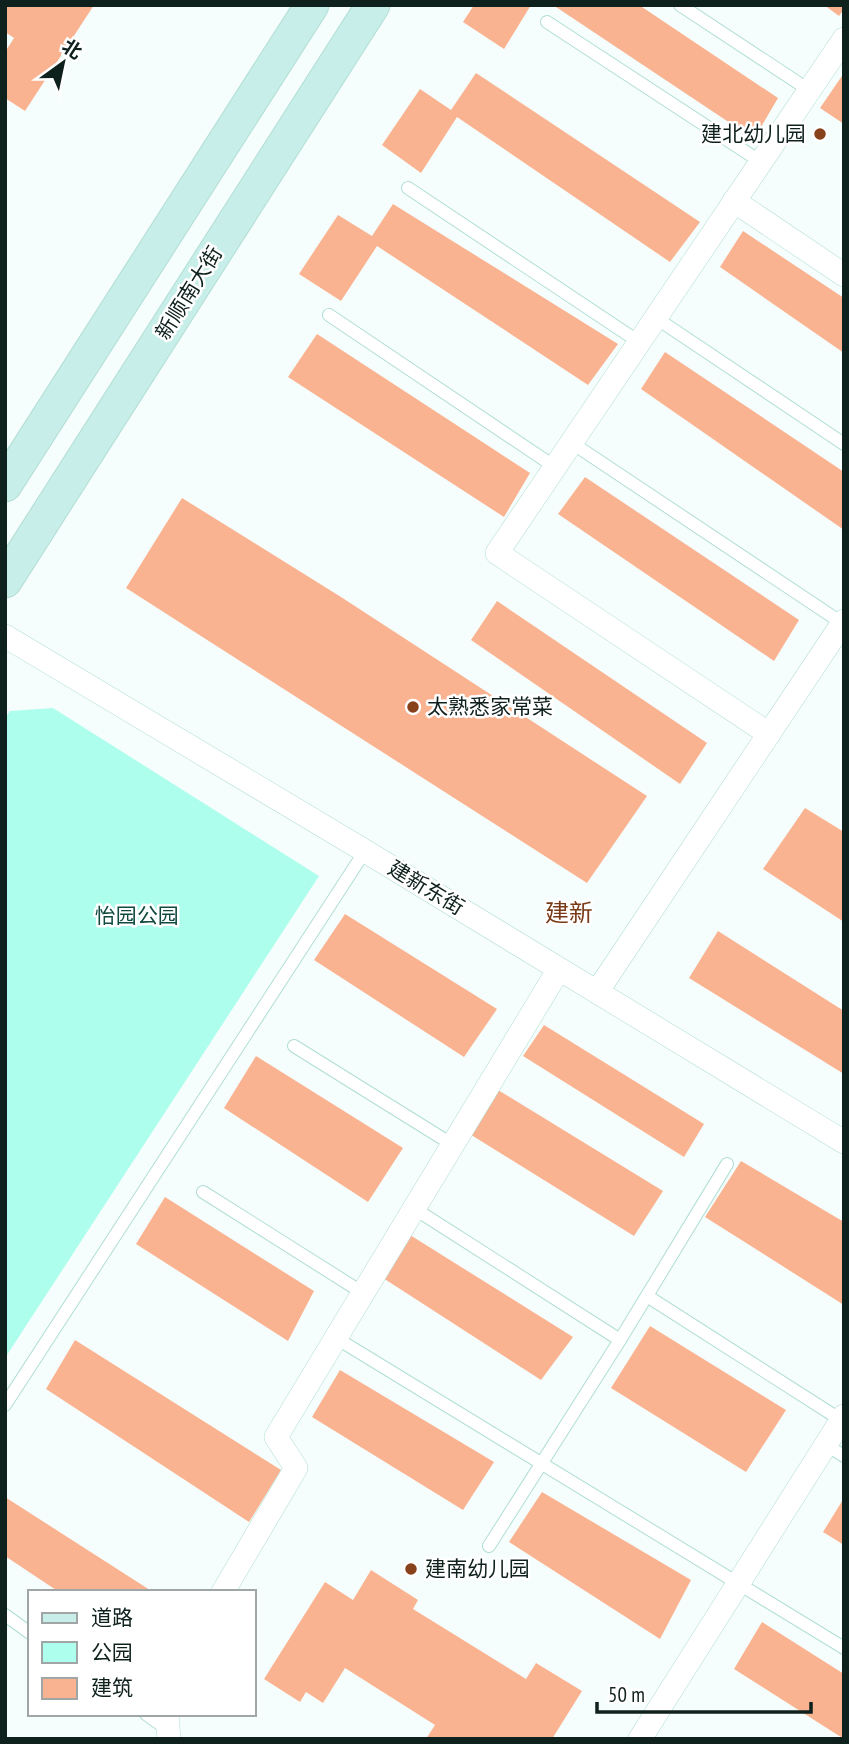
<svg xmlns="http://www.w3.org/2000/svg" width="849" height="1744" font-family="'PT Sans Narrow','Noto Sans SC',sans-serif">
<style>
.green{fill:#aefeed}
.building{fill:#fab391}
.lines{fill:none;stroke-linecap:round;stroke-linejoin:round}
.lane-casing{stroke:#b1ded4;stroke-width:14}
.street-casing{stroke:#b1ded4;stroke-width:24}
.secondary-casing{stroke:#b1ded4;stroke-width:35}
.lane{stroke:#fff;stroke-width:12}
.street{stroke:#fff;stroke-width:23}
.secondary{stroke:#c7eee8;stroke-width:33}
.poi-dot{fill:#87411b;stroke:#fff;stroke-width:2.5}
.labels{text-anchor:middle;stroke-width:5;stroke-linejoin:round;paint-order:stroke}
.poi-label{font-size:21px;fill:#0f211d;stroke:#fff;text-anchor:start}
.street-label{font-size:21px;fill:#0f211d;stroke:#fff}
.park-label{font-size:21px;fill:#10493f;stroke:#fff}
.quarter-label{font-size:24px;fill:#793a17;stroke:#fff}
</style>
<rect width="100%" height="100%" fill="#f5fefc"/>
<!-- green -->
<polygon class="green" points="53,708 319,876 5,1358 5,718 10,711"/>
<!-- building -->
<g class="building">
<polygon points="5,5 94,5 25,111 5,98 5,52 14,38 5,32"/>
<polygon points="474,5 531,5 504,49 463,22"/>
<polygon points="553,5 639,5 778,98 754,139"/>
<polygon points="824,5 844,5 844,9 839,16"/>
<polygon points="476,73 700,222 670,262 457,117 421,173 382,145 420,89 451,110"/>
<polygon points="844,73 844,124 820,108"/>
<polygon points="393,204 618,344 588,385 377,246 341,301 299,274 338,215 372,236"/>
<polygon points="743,231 844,298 844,353 720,267"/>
<polygon points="317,334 530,473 504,517 288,377"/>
<polygon points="665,352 844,472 844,530 641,389"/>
<polygon points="585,477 799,620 774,661 558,514"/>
<polygon points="182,498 341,597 647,796 587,883 126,588"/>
<polygon points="497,601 707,743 680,784 471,640"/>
<polygon points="805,808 844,832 844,922 763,869"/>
<polygon points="345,914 497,1009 464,1057 314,960"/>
<polygon points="718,931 844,1011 844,1074 689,978"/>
<polygon points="544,1025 704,1124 684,1157 523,1056"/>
<polygon points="256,1056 403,1148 368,1202 224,1108"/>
<polygon points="498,1090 663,1191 634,1236 468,1133"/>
<polygon points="741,1161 844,1222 844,1305 705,1217"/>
<polygon points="165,1197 314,1291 288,1341 136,1244"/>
<polygon points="410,1235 573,1337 541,1380 383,1278"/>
<polygon points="650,1326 786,1410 746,1472 611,1388"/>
<polygon points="75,1340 281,1470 249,1522 46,1389"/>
<polygon points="340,1370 494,1462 463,1510 312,1417"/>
<polygon points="542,1492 691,1580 660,1639 509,1542"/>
<polygon points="5,1497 153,1592 59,1592 5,1556"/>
<polygon points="844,1498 844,1545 823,1532"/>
<polygon points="371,1570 418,1600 413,1609 526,1679 536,1663 582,1691 552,1739 426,1739 435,1725 345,1668 323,1703 306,1692 300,1702 264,1679 325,1582 353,1600"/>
<polygon points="762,1622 844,1674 844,1739 734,1669"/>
</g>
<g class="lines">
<defs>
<g id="lane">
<polyline points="680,5 809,90"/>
<polyline points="547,22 761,162"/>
<polyline points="408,188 639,342"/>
<polyline points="329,315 555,467"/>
<polyline points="656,318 844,444"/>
<polyline points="572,443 842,623"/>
<polyline points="294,1046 453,1145"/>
<polyline points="203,1192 363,1293"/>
<polyline points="415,1209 620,1340"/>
<polyline points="647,1296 841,1420"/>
<polyline points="336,1338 844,1648"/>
<polyline points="5,1405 365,851"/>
<polyline points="826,1445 844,1456"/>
<polyline points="489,1546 620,1340 727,1164"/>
<polyline points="5,1615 30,1633"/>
<polyline points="146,1714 167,1729"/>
</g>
<g id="street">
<polyline points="734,201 844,275"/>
<polyline points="5,636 365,851 844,1142"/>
<polyline points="769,734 497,553 844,39"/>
<polyline points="597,992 844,621"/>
<polyline points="223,1592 296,1468 276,1437 559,969"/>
<polyline points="167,1714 169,1739"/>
<polyline points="640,1739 844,1416"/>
</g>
<g id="secondary">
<polyline points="5,485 312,5"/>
<polyline points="5,581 373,5"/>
</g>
</defs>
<!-- lane casing -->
<use href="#lane" class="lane-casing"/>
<!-- street casing -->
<use href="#street" class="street-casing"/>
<!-- secondary casing -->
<use href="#secondary" class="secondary-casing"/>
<!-- lane -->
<use href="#lane" class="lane"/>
<!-- street -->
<use href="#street" class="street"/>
<!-- secondary -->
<use href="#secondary" class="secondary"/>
</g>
<!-- markers -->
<g class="poi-dot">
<circle cx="820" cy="134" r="7"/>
<circle cx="413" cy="707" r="7"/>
<circle cx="411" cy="1569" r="7"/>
</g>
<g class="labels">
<!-- poi labels -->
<g class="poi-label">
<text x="806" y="141" text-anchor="end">建北幼儿园</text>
<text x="427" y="714">太熟悉家常菜</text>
<text x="425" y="1576">建南幼儿园</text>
</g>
<!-- street labels -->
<g class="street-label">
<text transform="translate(189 293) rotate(-58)" y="7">新顺南大街</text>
<text transform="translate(426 888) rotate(31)" y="7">建新东街</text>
</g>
<!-- park labels -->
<g class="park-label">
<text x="137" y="923">怡园公园</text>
</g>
<!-- quarter labels -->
<g class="quarter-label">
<text x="569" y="921">建新</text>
</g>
</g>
<!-- border -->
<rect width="849" height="1744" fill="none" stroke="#0f211d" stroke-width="14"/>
<!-- legend -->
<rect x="28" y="1590" width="228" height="126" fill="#ffffff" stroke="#9fa6a5" stroke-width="2"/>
<rect x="42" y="1613" width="35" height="10" fill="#c7eee8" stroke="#9fa6a5" stroke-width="2"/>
<text x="91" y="1625" font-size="21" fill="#0f211d">道路</text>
<rect x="42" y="1642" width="35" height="21" fill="#aefeed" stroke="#9fa6a5" stroke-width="2"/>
<text x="91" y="1660" font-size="21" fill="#0f211d">公园</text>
<rect x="42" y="1678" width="35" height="21" fill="#fab391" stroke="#9fa6a5" stroke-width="2"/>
<text x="91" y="1695" font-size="21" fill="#0f211d">建筑</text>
<!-- north arrow -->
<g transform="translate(63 63) rotate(33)" stroke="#ffffff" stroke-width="5" paint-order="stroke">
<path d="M0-5L12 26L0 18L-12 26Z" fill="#0f211d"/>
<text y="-10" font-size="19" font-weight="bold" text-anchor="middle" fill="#0f211d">北</text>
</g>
<!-- scale -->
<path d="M597 1702v10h214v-10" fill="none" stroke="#0f211d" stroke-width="3.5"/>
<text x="608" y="1702" font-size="21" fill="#0f211d" stroke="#ffffff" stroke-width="5" paint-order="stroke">50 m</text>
</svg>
